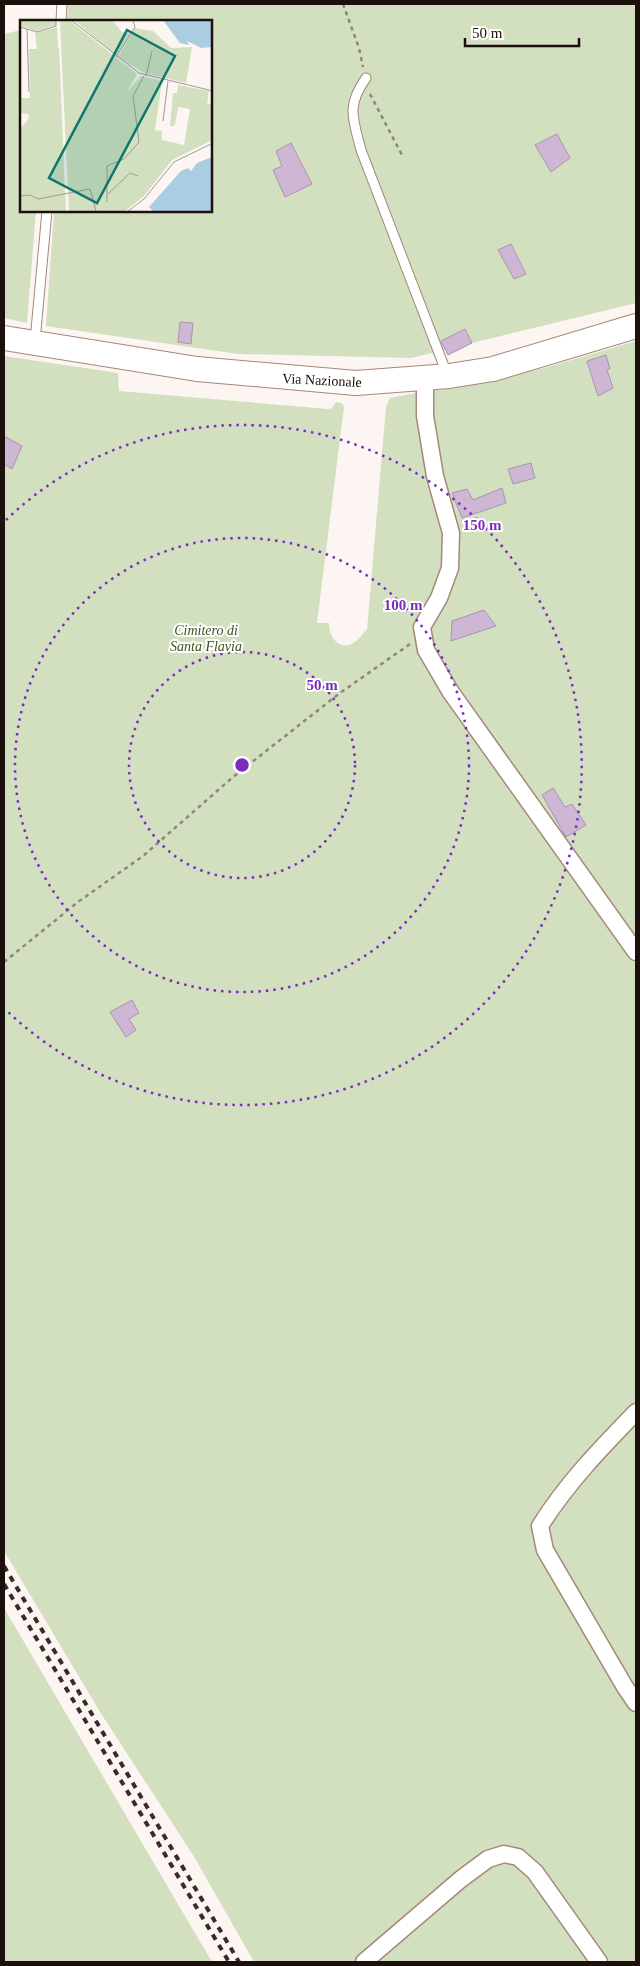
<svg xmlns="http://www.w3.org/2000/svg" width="640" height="1966" font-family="Georgia,serif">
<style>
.green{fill:#d2e0c0}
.building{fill:#cdb7d4;stroke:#a895af}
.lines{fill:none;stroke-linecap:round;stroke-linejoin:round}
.service-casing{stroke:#a68779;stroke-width:11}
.minor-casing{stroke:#a68779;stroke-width:19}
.secondary-casing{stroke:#a68779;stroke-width:26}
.path{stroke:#8e8581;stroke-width:2.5;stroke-dasharray:4 4;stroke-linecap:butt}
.service{stroke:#fff;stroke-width:9}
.minor{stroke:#fff;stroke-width:16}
.secondary{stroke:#fff;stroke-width:24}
.rail{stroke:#372c28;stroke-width:4;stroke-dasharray:6 6;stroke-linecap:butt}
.ring{fill:none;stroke:#7b2cbf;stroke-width:2.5;stroke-dasharray:2.5 5}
.labels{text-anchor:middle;stroke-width:4;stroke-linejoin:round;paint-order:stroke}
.street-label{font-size:14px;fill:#1b100b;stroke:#fff}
.park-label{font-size:14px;font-style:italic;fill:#3d501e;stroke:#fff}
.inset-road{fill:none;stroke:#a29996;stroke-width:1}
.view{fill:#0f766e;fill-opacity:0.15;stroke:#0f766e;stroke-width:2.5}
.inset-edge{fill:none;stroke:#1b100b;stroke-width:2.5}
.centre{fill:#7b2cbf;stroke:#fff;stroke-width:2.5}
.ring-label{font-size:15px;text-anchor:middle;font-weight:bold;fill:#7b2cbf;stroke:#fff;stroke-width:4;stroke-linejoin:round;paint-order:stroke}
</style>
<rect width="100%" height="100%" fill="#fcf5f2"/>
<!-- green -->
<g class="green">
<polygon points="68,4 636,4 636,303 411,358 238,354 46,326 54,211 211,211 211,21 67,21"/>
<polygon points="21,30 21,211 36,211 27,323 4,318 4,34"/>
<path d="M 636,341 L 636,1962 L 254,1962 L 193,1855 L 100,1712 L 4,1551 L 4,356 L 118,373 L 119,391 L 328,409 L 332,408 L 336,402 L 342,403 L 344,407 L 317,623 L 329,623 C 329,638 340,652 355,642 C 359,639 363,633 367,629 L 386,407 L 390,398 L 544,368 Z"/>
<polygon points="4,1608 212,1962 4,1962"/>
</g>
<!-- building -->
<g class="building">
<polygon points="557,134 570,158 551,172 535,145"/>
<polygon points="291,143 312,184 285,197 273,170 282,166 276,151"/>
<polygon points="511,244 526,274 514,279 498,250"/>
<polygon points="180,322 193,323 191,344 178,342"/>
<polygon points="465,329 472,343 448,355 441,341"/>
<polygon points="606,355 610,369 607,370 613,388 598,396 587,361"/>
<polygon points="4,436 22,446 12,469 4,464"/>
<polygon points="531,463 535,478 513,484 508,469"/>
<polygon points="502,488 506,503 462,518 452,493 467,489 473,500"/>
<polygon points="484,610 496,626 451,641 452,621"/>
<polygon points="553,788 565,807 572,804 586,825 566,837 542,795"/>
<polygon points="132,1000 139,1013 129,1019 136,1030 126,1037 110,1012"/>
</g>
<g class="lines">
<defs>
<g id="service">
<polyline points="61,21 62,4"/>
<path d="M 366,78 C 346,106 353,119 361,150 L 447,374"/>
<polyline points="35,341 47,211"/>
</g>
<g id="minor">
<polyline points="425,378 425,416 435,476 451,533 450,568 439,598 422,627 426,650 450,691 636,952"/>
<path d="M 636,1412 C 601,1448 567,1483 540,1526 L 545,1550 L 625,1687 L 636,1703"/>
<polyline points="364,1962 461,1879 488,1859 504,1854 518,1857 535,1872 599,1962"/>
</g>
<polyline id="secondary" points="4,338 197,369 356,383 449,376 493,369 636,326"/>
</defs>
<!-- service casing -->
<use href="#service" class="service-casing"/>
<!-- minor casing -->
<use href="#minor" class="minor-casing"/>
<!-- secondary casing -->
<use href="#secondary" class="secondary-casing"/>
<!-- path -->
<g class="path">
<polyline points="343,4 359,48 363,67"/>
<polyline points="370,94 402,155"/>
<polyline points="4,962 78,902 143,856 233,777 340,693 410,644"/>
</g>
<!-- service -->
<use href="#service" class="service"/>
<!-- minor -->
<use href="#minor" class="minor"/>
<!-- secondary -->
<use href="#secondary" class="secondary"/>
<!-- rail -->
<g class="rail">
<polyline points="4,1566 239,1962"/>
<polyline points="4,1584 229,1962"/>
</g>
</g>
<!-- distance rings -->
<g class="ring">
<circle cx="242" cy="765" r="113"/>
<circle cx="242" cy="765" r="227"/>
<path d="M6 520A340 340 0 1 1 6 1010"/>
</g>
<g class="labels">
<!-- street labels -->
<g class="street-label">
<text transform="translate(322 380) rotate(3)" y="5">Via Nazionale</text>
</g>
<!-- park labels -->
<g class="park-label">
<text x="206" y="635">Cimitero di<tspan x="206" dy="16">Santa Flavia</tspan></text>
</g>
</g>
<!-- overview -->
<g transform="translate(20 20)">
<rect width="192" height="192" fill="#fcf5f2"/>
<path d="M 0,0 L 36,0 L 36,5 L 17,11 L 0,6 ZM 40,0 L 49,0 L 117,54 L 107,72 L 121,56 L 142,61 L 135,110 L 142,111 L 142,120 L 164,125 L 170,89 L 158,87 L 155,105 L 150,107 L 153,73 L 157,73 L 158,65 L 189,71 L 187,83 L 192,85 L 192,120 L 152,140 L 124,176 L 104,192 L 49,192 ZM 54,0 L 92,0 L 102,12 L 110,14 L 96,36 ZM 37,7 L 38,28 L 23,28 L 39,28 L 46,192 L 0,192 L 0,109 L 9,98 L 8,94 L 0,93 L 0,51 L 1,78 L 10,78 L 9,29 L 17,29 L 15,13 ZM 115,8 L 133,11 L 151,28 L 172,27 L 166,63 L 124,53 L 98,37 Z" fill="#d2e0c0"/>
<path d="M 143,0 L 192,0 L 192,27 L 181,28 L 167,21 L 169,25 L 160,23 ZM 192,137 L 192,192 L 134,192 L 129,187 L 161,151 L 168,148 L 171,151 L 177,143 Z" fill="#aacde2"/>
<path class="inset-road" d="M 51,0 L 119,53 L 193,71M 0,7 L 17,12 L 36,6 L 36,0M 7,9 L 9,72M 96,37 L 115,7 L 113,0M 126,56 L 132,31M 143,101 L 148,61M 88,174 L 110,153 L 118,156M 0,176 L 10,175 L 18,179 L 70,169 L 76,191M 87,182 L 87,146 L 104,139 L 119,122 L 113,76 L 124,56M 107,192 L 124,179 L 154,142 L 193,123"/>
<path class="view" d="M 107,10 L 155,36 L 77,183 L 29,158 Z"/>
<rect width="192" height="192" class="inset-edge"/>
</g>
<circle cx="242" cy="765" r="8" class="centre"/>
<g class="ring-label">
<text x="482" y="530">150 m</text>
<text x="403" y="610">100 m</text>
<text x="322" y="690">50 m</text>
</g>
<!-- border -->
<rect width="640" height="1966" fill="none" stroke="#1b100b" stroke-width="10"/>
<!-- scale -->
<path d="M465 38v8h114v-8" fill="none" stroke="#1b100b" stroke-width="2.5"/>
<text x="472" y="38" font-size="15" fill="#1b100b" stroke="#ffffff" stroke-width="4" paint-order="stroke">50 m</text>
</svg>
